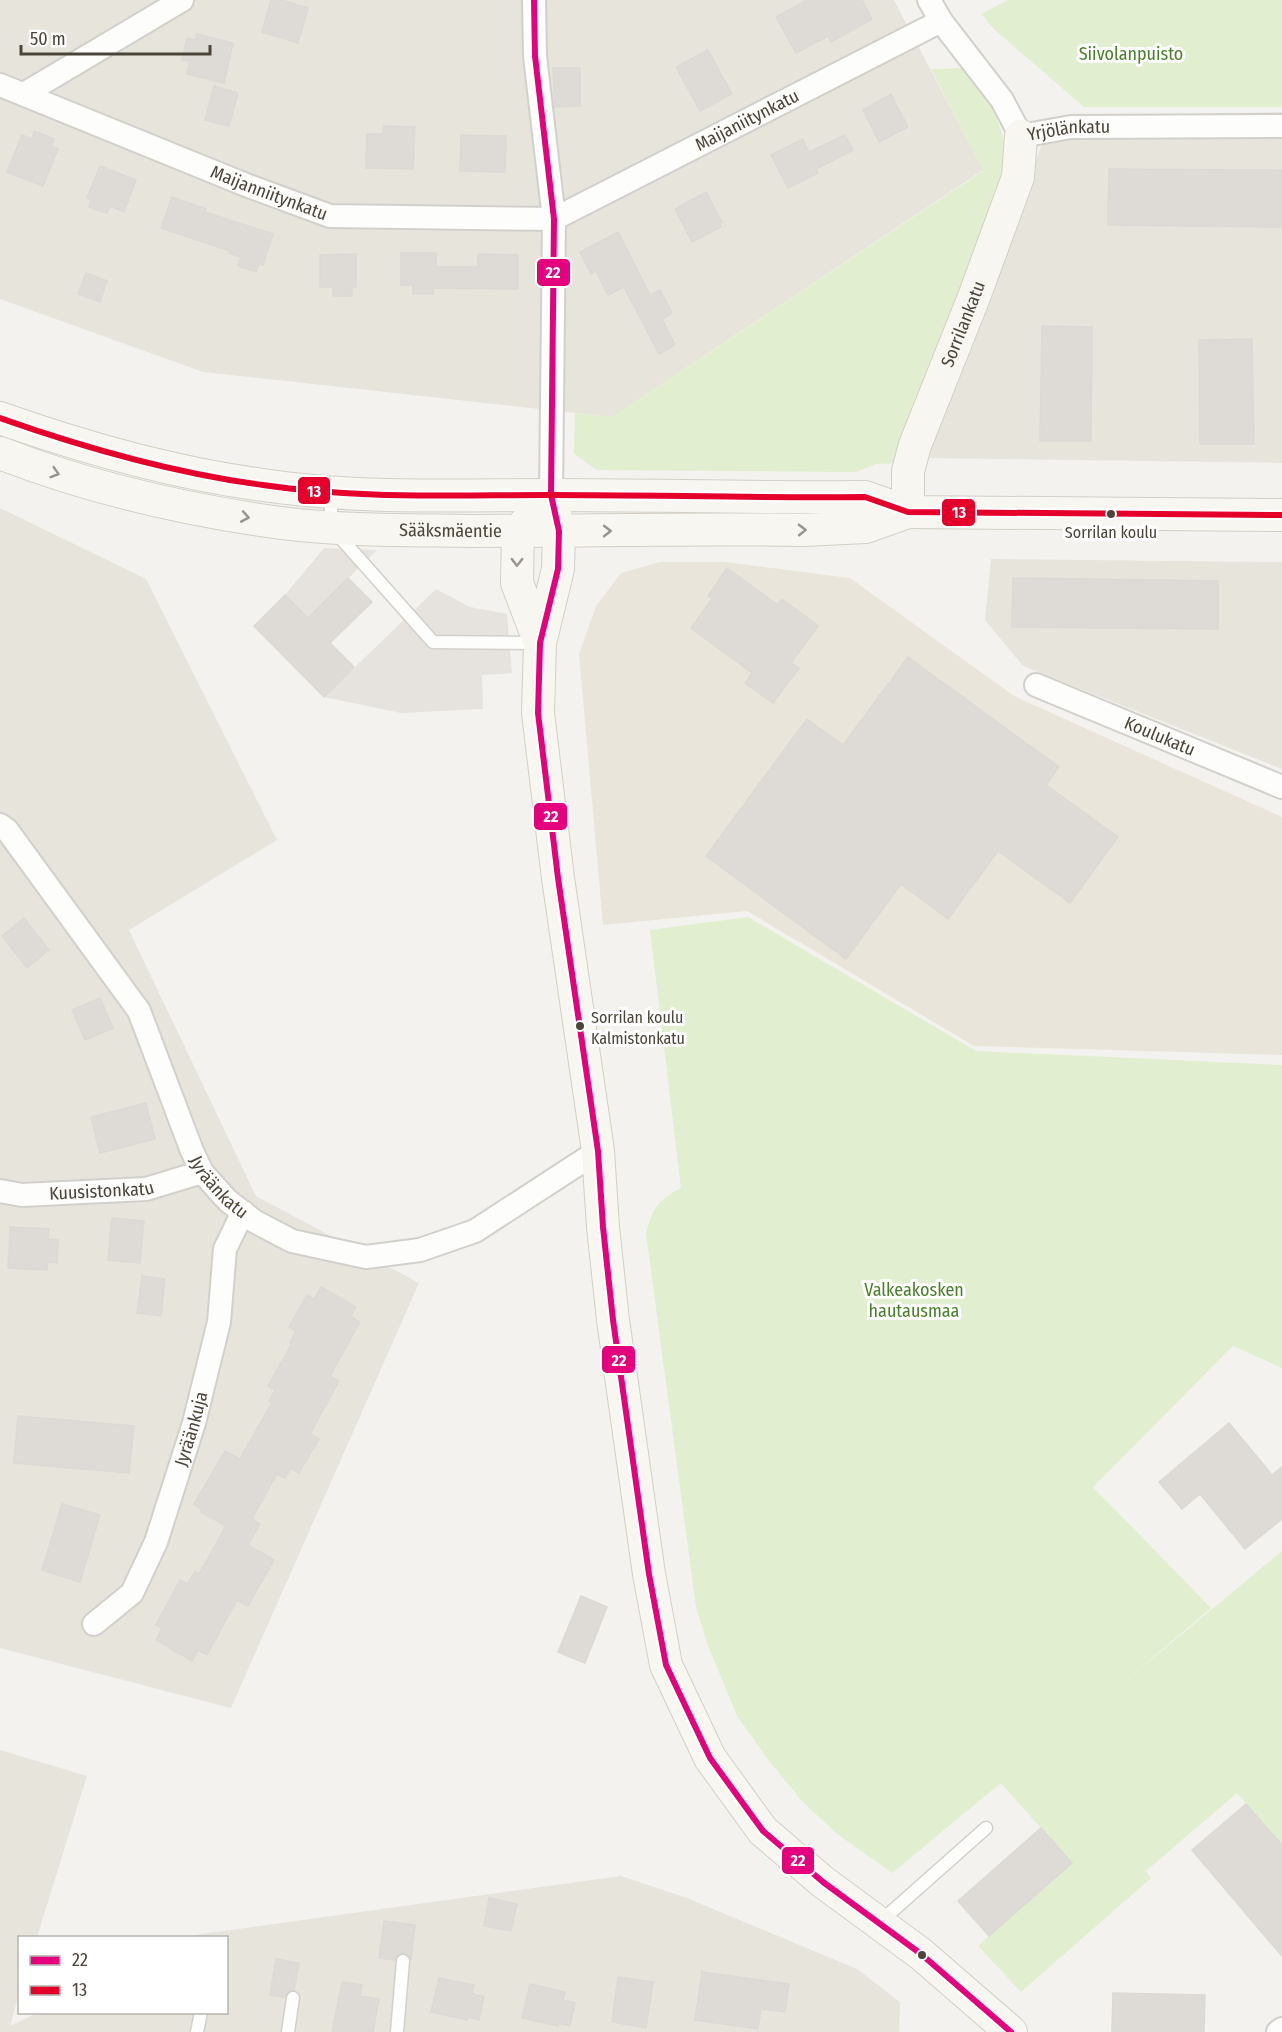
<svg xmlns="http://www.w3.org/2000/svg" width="1282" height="2032" font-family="'Fira Sans Condensed',sans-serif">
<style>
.residential{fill:#e7e4dc}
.education{fill:#eae5da}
.green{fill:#e1eecf}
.parking{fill:#e6e3df}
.building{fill:#dedbd6;stroke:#dcd9d4;stroke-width:1.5}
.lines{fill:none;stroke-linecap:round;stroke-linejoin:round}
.lane-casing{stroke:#d2d0cb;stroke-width:15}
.street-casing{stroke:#d2d0cb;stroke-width:26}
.secondary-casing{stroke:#d3cfc5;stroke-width:34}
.lane{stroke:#fdfdfc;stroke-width:12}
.street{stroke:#fdfdfc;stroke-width:22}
.secondary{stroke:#f7f6f1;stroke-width:32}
.bus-1-casing{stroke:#fff;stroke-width:10}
.bus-2-casing{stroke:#fff;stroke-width:10}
.bus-1{stroke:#e5007d;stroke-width:6}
.bus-2{stroke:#e4002b;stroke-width:6}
.oneway{stroke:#98948c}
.bus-dot{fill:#4b4439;stroke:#fff;stroke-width:2}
.labels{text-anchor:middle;stroke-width:6;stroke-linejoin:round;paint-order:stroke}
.bus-label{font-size:16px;fill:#4b4439;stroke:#fff}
.park-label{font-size:18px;fill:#4a7f2a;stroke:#fff}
.street-label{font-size:18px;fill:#4b4439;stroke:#fff}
.line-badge{stroke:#fff;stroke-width:2}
.badge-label{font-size:16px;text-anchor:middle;font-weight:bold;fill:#fff}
</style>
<rect width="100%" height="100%" fill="#f4f2ee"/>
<!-- residential -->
<g class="residential">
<polygon points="0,0 894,0 983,170 612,417 203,372 0,299"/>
<polygon points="1282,112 1282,463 927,458 1052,117"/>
<polygon points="0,508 146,579 277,840 129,930 256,1196 419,1283 231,1708 0,1648"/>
<polygon points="991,559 1282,562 1282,769 1023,666 985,620"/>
<polygon points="0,1750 87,1776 37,1937 20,1938 19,1994 10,2026 37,2013 226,2012 226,1938 188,1937 194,1935 621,1876 687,1898 857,1969 900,2002 899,2032 0,2032"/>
</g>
<!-- education -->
<polygon class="education" points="660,562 726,562 850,578 1014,696 1282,817 1282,1055 974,1046 747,911 603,925 579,654 596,606 621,573"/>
<!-- green -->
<g class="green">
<polygon points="1008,0 1282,0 1282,107 1084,107 995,30 981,14"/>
<polygon points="964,68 994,111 1004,139 1001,192 898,463 876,464 856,472 597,470 574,454 575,413 612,417 983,171 931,69"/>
<path d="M 748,917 L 976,1051 L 1282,1065 L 1282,1368 L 1233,1346 L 1093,1487 L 1211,1608 L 1116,1689 L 1282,1551 L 1282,1844 L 1237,1793 L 1146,1871 L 1151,1878 L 1021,1992 L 978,1946 L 1072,1863 L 1001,1783 L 892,1873 L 836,1833 L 803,1802 L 769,1761 L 737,1716 L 707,1643 L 696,1607 L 646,1233 C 654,1206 657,1201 681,1188 L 650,930 Z"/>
</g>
<!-- parking -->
<g class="parking">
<polygon points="324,548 377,550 308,618 285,595"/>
<polygon points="436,589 470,607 507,614 512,673 482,675 483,709 401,713 324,697"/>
</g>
<!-- building -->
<g class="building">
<polygon points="271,0 282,0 308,8 298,43 262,32"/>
<polygon points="807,0 862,0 872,19 831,42 828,36 796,53 776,17"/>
<polygon points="197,34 233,43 224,83 187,74 190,61 182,60 187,38 195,40"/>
<polygon points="708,50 732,94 700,111 676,67"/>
<polygon points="553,68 580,68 580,106 555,107"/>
<polygon points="214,86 238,93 229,126 205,120"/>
<polygon points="891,94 908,127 879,142 863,110"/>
<polygon points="384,126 415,127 413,169 366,168 367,134 383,134"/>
<polygon points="34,131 54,139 51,146 58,149 43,186 7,172 22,135 32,139"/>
<polygon points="461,135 506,136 505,172 460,171"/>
<polygon points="845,135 853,150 816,169 818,173 788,188 771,155 803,139 809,152"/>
<polygon points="100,166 136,180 124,212 110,206 107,213 89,207 91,200 87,198"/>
<polygon points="1109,169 1282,170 1282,227 1108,225"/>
<polygon points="706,192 722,222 719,223 721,227 692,242 675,209"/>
<polygon points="172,197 206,209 205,212 273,234 263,265 259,264 256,272 238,266 241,257 229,253 230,251 161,228"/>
<polygon points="618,232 650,295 660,290 672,313 662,319 675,345 659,354 624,287 608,295 596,271 591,274 580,252"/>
<polygon points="401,253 436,253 436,267 478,267 478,254 518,255 518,289 433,288 433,294 413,294 413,285 401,285"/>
<polygon points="356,254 356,287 352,287 352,296 333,296 333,287 320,287 320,255"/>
<polygon points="86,273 107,281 100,302 78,294"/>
<polygon points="1042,326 1092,327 1091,441 1040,441"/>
<polygon points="1252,339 1254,444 1200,444 1199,340"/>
<polygon points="727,568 778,605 782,599 818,626 791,663 799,668 773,703 745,683 752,673 691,628 712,599 708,596"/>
<polygon points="348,578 372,602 330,643 354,667 324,697 254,626 285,595 308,618"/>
<polygon points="1013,578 1218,581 1218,629 1012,627"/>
<polygon points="908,657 1059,767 1046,785 1118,837 1070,903 998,851 948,919 901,884 846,959 706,856 807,719 843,745"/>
<polygon points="24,918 49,950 27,968 2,936"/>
<polygon points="100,998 113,1028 85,1040 72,1010"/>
<polygon points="146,1103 155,1139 100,1153 91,1117"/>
<polygon points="112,1218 144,1221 140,1263 108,1260"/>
<polygon points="10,1227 49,1229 48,1239 58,1240 57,1263 48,1262 47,1270 8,1268"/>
<polygon points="142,1276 165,1279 161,1316 137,1313"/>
<polygon points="321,1287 356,1307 351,1317 360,1322 330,1376 339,1381 310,1434 319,1439 299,1473 291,1468 285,1478 277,1474 252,1519 260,1524 248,1545 274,1560 248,1606 237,1600 207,1655 198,1650 192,1661 156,1640 162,1628 156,1625 180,1580 187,1584 195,1572 199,1574 226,1526 201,1512 202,1509 194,1504 225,1451 240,1459 272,1402 269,1401 275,1390 268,1386 292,1343 290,1342 296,1331 289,1327 307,1295 314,1299"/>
<polygon points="18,1416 134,1426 129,1473 14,1463"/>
<polygon points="1229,1423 1272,1475 1282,1467 1282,1519 1245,1549 1200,1494 1182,1509 1159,1482"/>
<polygon points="62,1504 100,1515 80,1582 42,1570"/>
<polygon points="581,1596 607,1607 585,1663 558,1652"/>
<polygon points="1246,1804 1282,1845 1282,1956 1192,1850"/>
<polygon points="1041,1828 1072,1863 989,1936 958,1901"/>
<polygon points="489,1898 517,1904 511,1931 484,1926"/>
<polygon points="384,1921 415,1925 411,1959 408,1955 403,1953 397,1956 395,1960 379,1958"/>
<polygon points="276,1959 299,1963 294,1990 289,1991 285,1997 270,1995"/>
<polygon points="702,1972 789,1984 785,2012 761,2009 758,2029 695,2020"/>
<polygon points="618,1977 653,1982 646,2028 612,2022"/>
<polygon points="439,1978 474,1985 472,1994 484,1997 479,2020 468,2017 467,2020 431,2012"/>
<polygon points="342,1982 362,1985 360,1996 379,1999 373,2032 332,2032"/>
<polygon points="530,1984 565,1992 563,2000 575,2003 570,2026 558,2023 558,2026 522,2018"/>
<polygon points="1113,1993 1205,1995 1204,2032 1112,2032"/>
</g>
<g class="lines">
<defs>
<g id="lane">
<polyline points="332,493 330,526 433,642 539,643"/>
<polyline points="880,1922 986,1828"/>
<polyline points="197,2032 201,2012"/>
<polyline points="288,2032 293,1998"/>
<polyline points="397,2032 403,1961"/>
</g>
<g id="street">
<polyline points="534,0 535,56 554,219 551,495"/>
<path id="s1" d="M 929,0 L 941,21 L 1002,100 L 1021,136 L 1071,127 L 1282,126"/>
<path id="s2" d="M 0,85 L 246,185 L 330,216 L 554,219 L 941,21"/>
<polyline points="24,94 182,0"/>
<path id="s3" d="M 1036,685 L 1282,787"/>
<path id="s4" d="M 0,825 L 7,830 L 139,1011 L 192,1151 L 202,1172 L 227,1200 L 254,1221 L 292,1241 L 366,1257 L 420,1250 L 475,1231 L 598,1151"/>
<path id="s5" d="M 0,1191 L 22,1195 L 146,1189 L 202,1172"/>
<path id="s6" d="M 94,1624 L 132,1593 L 156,1542 L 194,1423 L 219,1322 L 225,1249 L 243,1212"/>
<polyline points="1278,2032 1282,2029"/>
</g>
<g id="secondary">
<path d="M 0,418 C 85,448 173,473 263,485 C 357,499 453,495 548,495 C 654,495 760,498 865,497 L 908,512 L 1282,515"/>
<path id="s7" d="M 0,453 C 90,488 185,510 281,523 C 344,531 408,530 471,531 C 582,531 692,528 803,530 L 866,527 L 908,512"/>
<polyline points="551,495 559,531 558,569 540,643 538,713 558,878 598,1151 603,1227 613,1320 649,1574 666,1665 710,1758 763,1831 823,1882 921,1954 1011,2032"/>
<path id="s8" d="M 908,512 L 908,471 L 915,445 L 974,297 L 1018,177 L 1021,136"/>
<polyline points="532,516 518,531 517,583 540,643"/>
</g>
</defs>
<!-- lane casing -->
<use href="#lane" class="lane-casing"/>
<!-- street casing -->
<use href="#street" class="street-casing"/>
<!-- secondary casing -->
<use href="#secondary" class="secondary-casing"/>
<!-- lane -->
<use href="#lane" class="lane"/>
<!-- street -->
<use href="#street" class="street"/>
<!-- secondary -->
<use href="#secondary" class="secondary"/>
<defs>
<polyline id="bus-1" points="534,0 535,56 554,219 551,495 559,531 558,569 540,643 538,713 558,878 598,1151 603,1227 613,1320 649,1574 666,1665 710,1758 763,1831 823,1882 921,1954 1011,2032"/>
<path id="bus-2" d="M 0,418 C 85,448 173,473 263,485 C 357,499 453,495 548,495 C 654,495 760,498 865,497 L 908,512 L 1282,515"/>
</defs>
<!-- bus-1 casing -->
<use href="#bus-1" class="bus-1-casing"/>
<!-- bus-2 casing -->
<use href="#bus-2" class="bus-2-casing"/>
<!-- bus-1 -->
<use href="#bus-1" class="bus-1"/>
<!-- bus-2 -->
<use href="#bus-2" class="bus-2"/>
</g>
<!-- one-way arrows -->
<defs><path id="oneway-chevron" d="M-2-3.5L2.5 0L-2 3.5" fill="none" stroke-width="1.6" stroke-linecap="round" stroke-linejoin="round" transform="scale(1.5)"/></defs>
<g class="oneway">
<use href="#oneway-chevron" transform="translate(55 473) rotate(17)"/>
<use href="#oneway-chevron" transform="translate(245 517) rotate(10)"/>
<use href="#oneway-chevron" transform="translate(802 530) rotate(-1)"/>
<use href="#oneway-chevron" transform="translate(607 531)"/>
<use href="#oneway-chevron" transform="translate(517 562) rotate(91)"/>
</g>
<!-- markers -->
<g class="bus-dot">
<circle cx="1111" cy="514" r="5"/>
<circle cx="580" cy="1026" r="5"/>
<circle cx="922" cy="1955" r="5"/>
</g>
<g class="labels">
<!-- bus labels -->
<g class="bus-label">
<text x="1111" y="538">Sorrilan koulu</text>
<text x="591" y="1023" text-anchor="start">Sorrilan koulu<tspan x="591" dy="21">Kalmistonkatu</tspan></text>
</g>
<!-- park labels -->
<g class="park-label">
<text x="1131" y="60">Siivolanpuisto</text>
<text x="914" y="1296">Valkeakosken<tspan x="914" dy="21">hautausmaa</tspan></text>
</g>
<!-- street labels -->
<g class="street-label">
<text dy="6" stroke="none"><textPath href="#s2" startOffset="796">Maijaniitynkatu</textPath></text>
<text dy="6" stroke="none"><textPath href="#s1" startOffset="213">Yrjölänkatu</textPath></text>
<text dy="6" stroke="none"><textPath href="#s2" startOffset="290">Maijanniitynkatu</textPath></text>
<text dy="6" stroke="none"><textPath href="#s8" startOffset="198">Sorrilankatu</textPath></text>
<text dy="6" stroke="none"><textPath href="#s7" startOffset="460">Sääksmäentie</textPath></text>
<text dy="6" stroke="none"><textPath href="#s3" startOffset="134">Koulukatu</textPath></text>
<text dy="6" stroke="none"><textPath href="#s4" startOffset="428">Jyräänkatu</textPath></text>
<text dy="6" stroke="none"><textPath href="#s5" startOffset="102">Kuusistonkatu</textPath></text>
<text dy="6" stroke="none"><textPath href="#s6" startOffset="224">Jyräänkuja</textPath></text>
</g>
</g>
<g class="line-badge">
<rect x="536" y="258" width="35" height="29" rx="6" fill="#e5007d"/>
<rect x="297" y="476" width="34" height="29" rx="6" fill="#e4002b"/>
<rect x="941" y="498" width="35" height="29" rx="6" fill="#e4002b"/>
<rect x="533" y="802" width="35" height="29" rx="6" fill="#e5007d"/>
<rect x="601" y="1345" width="35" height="29" rx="6" fill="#e5007d"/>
<rect x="781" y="1846" width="34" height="29" rx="6" fill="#e5007d"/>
</g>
<g class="badge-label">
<text x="553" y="278">22</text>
<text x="314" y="497">13</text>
<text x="959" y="518">13</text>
<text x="551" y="822">22</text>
<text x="619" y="1366">22</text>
<text x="798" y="1866">22</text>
</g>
<!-- legend -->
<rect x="18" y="1936" width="210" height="78" fill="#ffffff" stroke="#b7b4b0" stroke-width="1.5"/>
<rect x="30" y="1956" width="30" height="9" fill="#e5007d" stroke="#b7b4b0" stroke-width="1.5"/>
<text x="72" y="1966" font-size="18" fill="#4b4439">22</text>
<rect x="30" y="1986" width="30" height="9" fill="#e4002b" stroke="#b7b4b0" stroke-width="1.5"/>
<text x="72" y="1996" font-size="18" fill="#4b4439">13</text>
<!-- scale -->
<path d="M21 45v9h189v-9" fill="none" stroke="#4b4439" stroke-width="3"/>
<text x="30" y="45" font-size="18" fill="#4b4439" stroke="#ffffff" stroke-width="4.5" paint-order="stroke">50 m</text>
</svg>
